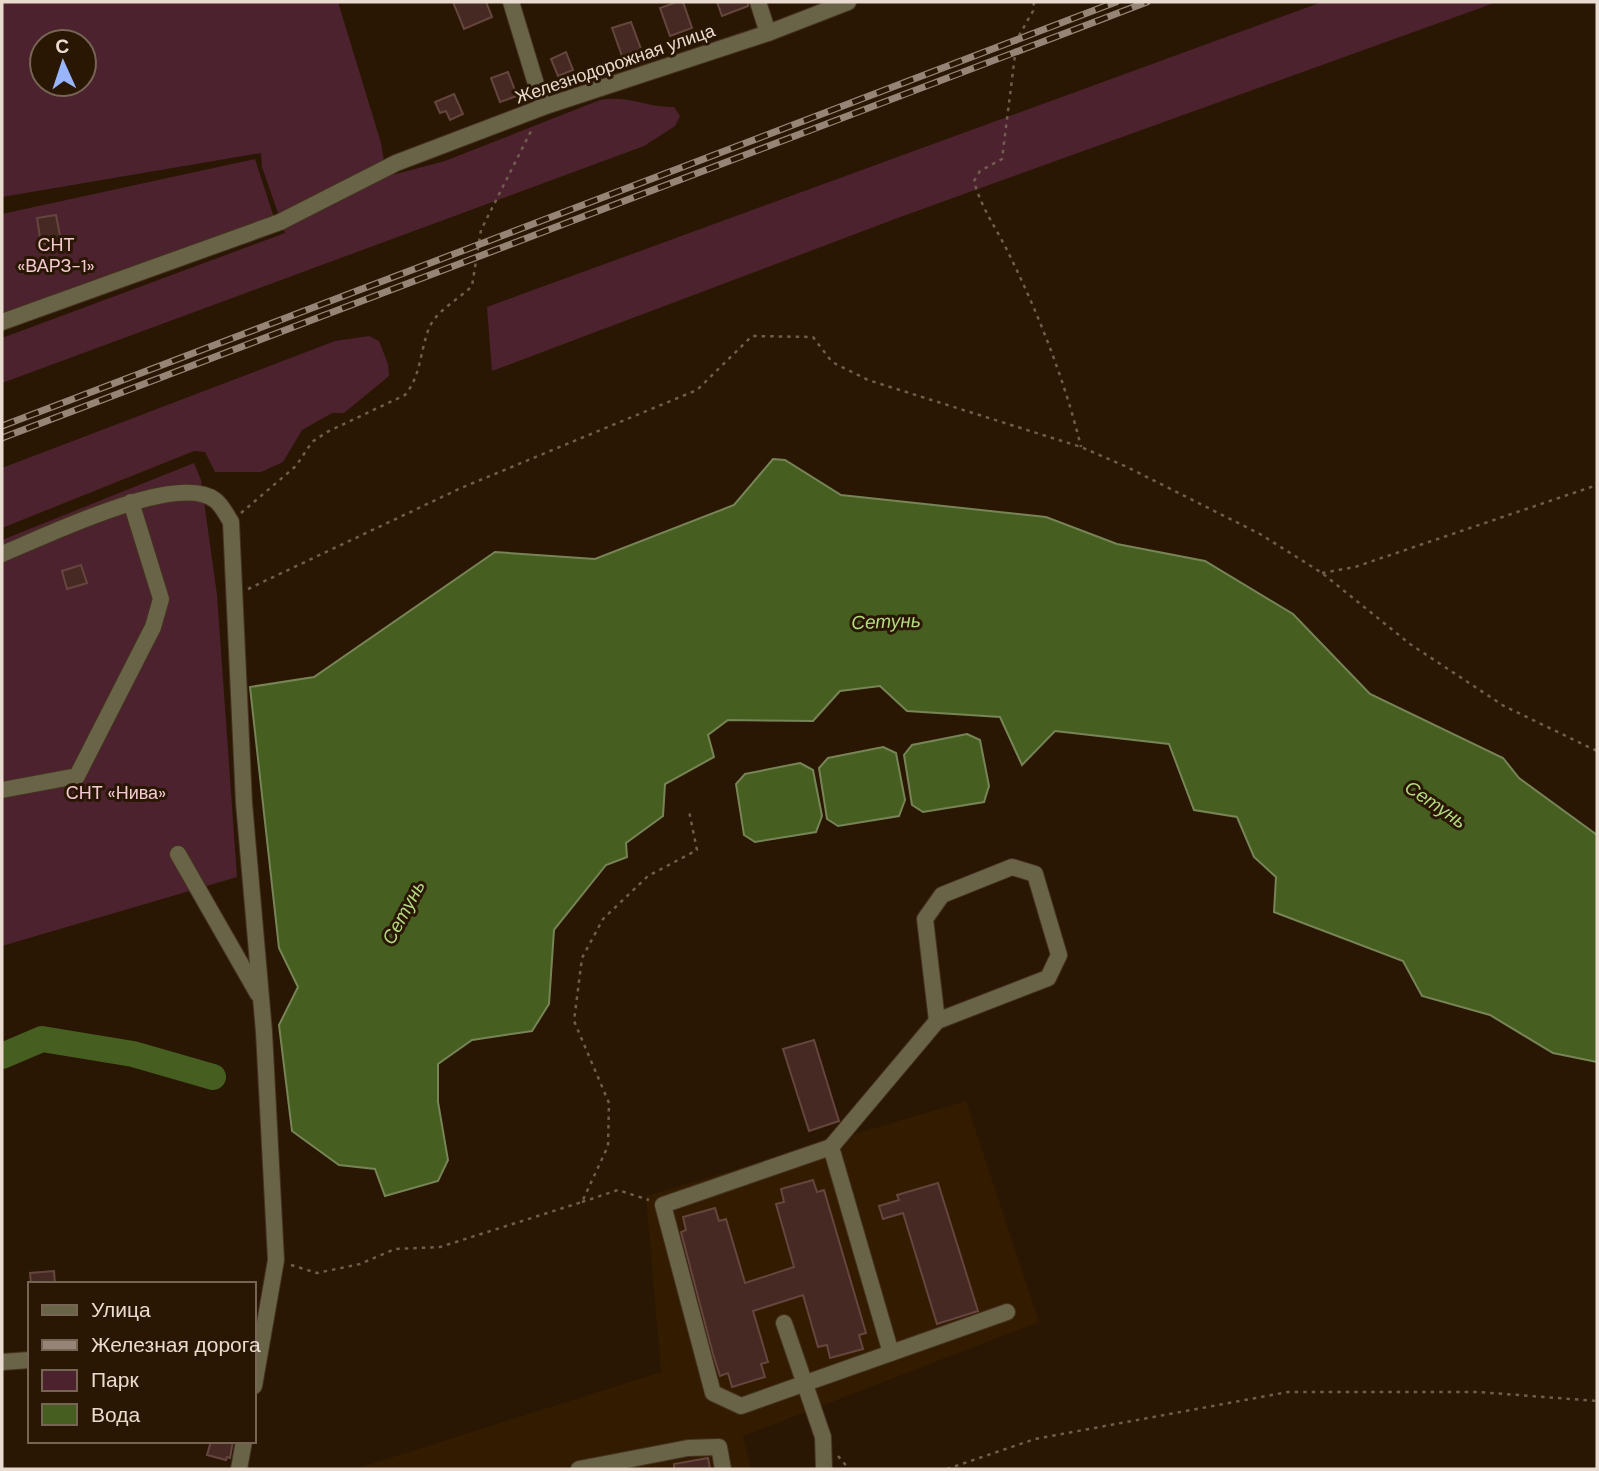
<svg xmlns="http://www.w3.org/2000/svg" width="1599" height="1471" font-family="'DM Sans',sans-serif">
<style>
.built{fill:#331b00}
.green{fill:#4d222f;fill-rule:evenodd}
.water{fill:#465f21;stroke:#778455;stroke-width:2}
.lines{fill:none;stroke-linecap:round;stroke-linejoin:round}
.river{stroke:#465f21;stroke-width:26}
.building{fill:#462922;stroke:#65463e;stroke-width:2}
.minor-casing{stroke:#453220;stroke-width:18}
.path{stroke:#6f5e4c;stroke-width:2.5;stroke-dasharray:3.5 5;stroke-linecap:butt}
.minor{stroke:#696347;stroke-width:16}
.rail-casing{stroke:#968576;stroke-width:7}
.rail{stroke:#2a1703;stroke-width:4.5;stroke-dasharray:13;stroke-linecap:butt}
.labels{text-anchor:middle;stroke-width:6;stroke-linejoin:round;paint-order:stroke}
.street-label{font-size:18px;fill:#e9dbcf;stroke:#2a1703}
.park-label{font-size:18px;fill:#f3c9d3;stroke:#2a1703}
.water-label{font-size:19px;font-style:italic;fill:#b3db81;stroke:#2a1703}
</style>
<rect width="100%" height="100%" fill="#2a1703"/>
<!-- built -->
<polygon class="built" points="966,1101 1039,1322 743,1436 751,1469 355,1469 661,1372 646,1196"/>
<!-- green -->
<g class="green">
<path d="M 2,2 L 338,2 L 381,143 L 385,168 L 396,174 L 445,161 L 600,100 C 628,95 647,108 674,107 L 680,116 L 675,126 L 644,146 L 2,383 L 2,338 L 285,233 L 262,167 L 261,153 L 2,197 ZM 42,42 L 84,42 L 84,84 L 42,84 Z"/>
<polygon points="1322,2 1497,2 903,216 492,371 487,307"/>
<polygon points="255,159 278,230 2,330 2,214"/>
<polygon points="369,336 379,341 388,364 389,376 344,413 332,413 302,430 283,462 261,472 215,472 205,452 194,451 2,528 2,468 335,341"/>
<polygon points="194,463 201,480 217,595 237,877 2,946 2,540"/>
</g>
<!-- water -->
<g class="water">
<polygon points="773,459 785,460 841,495 1046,517 1117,544 1205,561 1293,614 1370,694 1503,758 1519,778 1597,835 1597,1062 1553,1053 1490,1015 1422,996 1403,961 1274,912 1276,877 1254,857 1237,817 1194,810 1169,744 1055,731 1022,765 1000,717 907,711 880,686 840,691 813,721 728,720 708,735 714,757 665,784 663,816 626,843 627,857 606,865 554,930 549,1004 532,1031 472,1040 438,1064 438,1102 448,1160 438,1181 385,1196 375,1169 339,1165 292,1131 279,1025 298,987 279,948 250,687 314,677 495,552 595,559 734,505"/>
<polygon points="967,734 980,740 989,786 984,802 923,812 912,805 904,755 912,745"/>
<polygon points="883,747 896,753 905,800 899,816 838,826 827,819 819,768 828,758"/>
<polygon points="800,763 813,770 822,816 816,832 755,842 744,835 736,784 745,774"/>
</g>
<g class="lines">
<!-- river -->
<polyline class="river" points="2,1056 42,1039 133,1054 213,1077"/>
</g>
<!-- building -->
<g class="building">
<polygon points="453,2 486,2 492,17 464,29"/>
<polygon points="677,2 683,2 692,28 670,36 660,8"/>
<polygon points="717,2 748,2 748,6 722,16"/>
<polygon points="631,22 641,49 622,56 612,28"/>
<polygon points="566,52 573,70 558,76 551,59"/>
<polygon points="508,72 517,96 500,102 491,78"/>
<polygon points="454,94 463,114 450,120 446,111 440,113 435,102"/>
<polygon points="56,215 61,241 41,244 37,218"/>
<polygon points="81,565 87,583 67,589 62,571"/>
<polygon points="814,1040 839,1121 809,1131 783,1049"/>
<polygon points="813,1180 817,1192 824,1190 866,1333 859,1335 863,1349 830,1358 827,1345 818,1347 803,1295 753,1311 768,1362 761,1364 765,1377 732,1387 728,1373 720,1376 713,1354 681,1232 686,1230 683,1217 715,1208 719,1221 726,1219 745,1283 794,1267 776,1204 784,1202 781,1189"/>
<polygon points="938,1183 978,1311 937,1324 903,1213 883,1219 879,1206 899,1200 897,1195"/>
<polygon points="54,1271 55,1284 31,1284 30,1273"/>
<polygon points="211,1441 233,1441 230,1458 227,1457 226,1460 207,1455"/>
<polygon points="708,1458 710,1469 674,1469 674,1464"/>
</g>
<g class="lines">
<defs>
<g id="minor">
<polyline points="511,2 543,107"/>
<polyline points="758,2 768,33"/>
<polyline points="2,322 280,222 396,163 543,107 768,33 848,2"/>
<path d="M 2,554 C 44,537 177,471 215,500 C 222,505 227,516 231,522 L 244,803 L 264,1032 L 276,1260 L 254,1386"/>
<polyline points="2,790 77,776 153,627 161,599 131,502"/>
<polyline points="178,854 258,994"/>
<polyline points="831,1147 937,1021 1048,978 1059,955 1035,874 1012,867 942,895 925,919 937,1021"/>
<polyline points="784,1323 823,1437 824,1469"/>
<polyline points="891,1353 831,1147 663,1205 713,1393 741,1406 1007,1312"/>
<polyline points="2,1362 30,1360"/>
<polyline points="239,1469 244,1441"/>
<polyline points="579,1469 688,1448 719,1447 723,1469"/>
</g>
</defs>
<!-- minor casing -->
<use href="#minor" class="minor-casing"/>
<!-- path -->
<g class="path">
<path d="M 1034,2 L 1033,11 L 1017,39 L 1002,159 L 980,171 L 974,181 C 981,208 997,229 1009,254 C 1039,315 1065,381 1081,447"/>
<path d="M 241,513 L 296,466 L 312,442 L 327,432 L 405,395 C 421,376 420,351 429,328 C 437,310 458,300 472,286 L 481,230 L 532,129"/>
<polyline points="1322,573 1355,567 1597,485"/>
<polyline points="248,589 461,488 697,390 752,336 813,337 832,362 868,380 1081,447 1127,467 1260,534 1322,573 1410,644 1504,706 1597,751"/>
<polyline points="582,1202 618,1190 649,1200"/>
<polyline points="291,1265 317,1273 360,1264 395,1249 440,1247 582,1202 608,1146 609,1103 574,1021 582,958 603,919 648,876 697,850 689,811"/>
<polyline points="838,1456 849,1469"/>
<polyline points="947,1469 1035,1439 1288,1392 1478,1392 1597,1401"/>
</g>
<!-- minor -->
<use href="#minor" class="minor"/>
<defs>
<g id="rail">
<polyline points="2,426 1116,2"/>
<polyline points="2,438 1147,2"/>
</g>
</defs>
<!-- rail casing -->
<use href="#rail" class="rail-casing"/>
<!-- rail -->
<use href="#rail" class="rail"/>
</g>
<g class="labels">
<!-- street labels -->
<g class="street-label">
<text transform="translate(615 64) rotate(-19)" y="6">Железнодорожная улица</text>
</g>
<!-- park labels -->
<g class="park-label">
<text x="56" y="251">СНТ<tspan x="56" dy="21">«ВАРЗ-1»</tspan></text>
<text x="116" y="799">СНТ «Нива»</text>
</g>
<!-- water labels -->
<g class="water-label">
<text transform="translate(886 621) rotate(-2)" y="7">Сетунь</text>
<text transform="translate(1436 804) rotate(34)" y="7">Сетунь</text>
<text transform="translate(403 912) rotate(-62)" y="7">Сетунь</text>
</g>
</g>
<!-- border -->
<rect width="1599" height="1471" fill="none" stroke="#e9dbcf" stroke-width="7"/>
<!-- legend -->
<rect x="28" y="1282" width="228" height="161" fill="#2a1703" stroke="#766555" stroke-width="2"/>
<rect x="42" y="1305" width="35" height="10" fill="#696347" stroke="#766555" stroke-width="2"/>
<text x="91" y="1317" font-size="21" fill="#e9dbcf">Улица</text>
<rect x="42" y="1340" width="35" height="10" fill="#968576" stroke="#766555" stroke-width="2"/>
<text x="91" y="1352" font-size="21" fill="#e9dbcf">Железная дорога</text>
<rect x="42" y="1370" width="35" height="21" fill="#4d222f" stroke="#766555" stroke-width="2"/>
<text x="91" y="1387" font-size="21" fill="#e9dbcf">Парк</text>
<rect x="42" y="1404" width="35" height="21" fill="#465f21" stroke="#766555" stroke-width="2"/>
<text x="91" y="1422" font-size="21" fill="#e9dbcf">Вода</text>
<!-- north arrow -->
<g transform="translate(63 63) rotate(357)"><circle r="33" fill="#2a1703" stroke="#766555" stroke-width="2"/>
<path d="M0-5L12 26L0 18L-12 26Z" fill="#99b5fd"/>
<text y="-10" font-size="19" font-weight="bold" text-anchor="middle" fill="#e9dbcf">С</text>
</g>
</svg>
